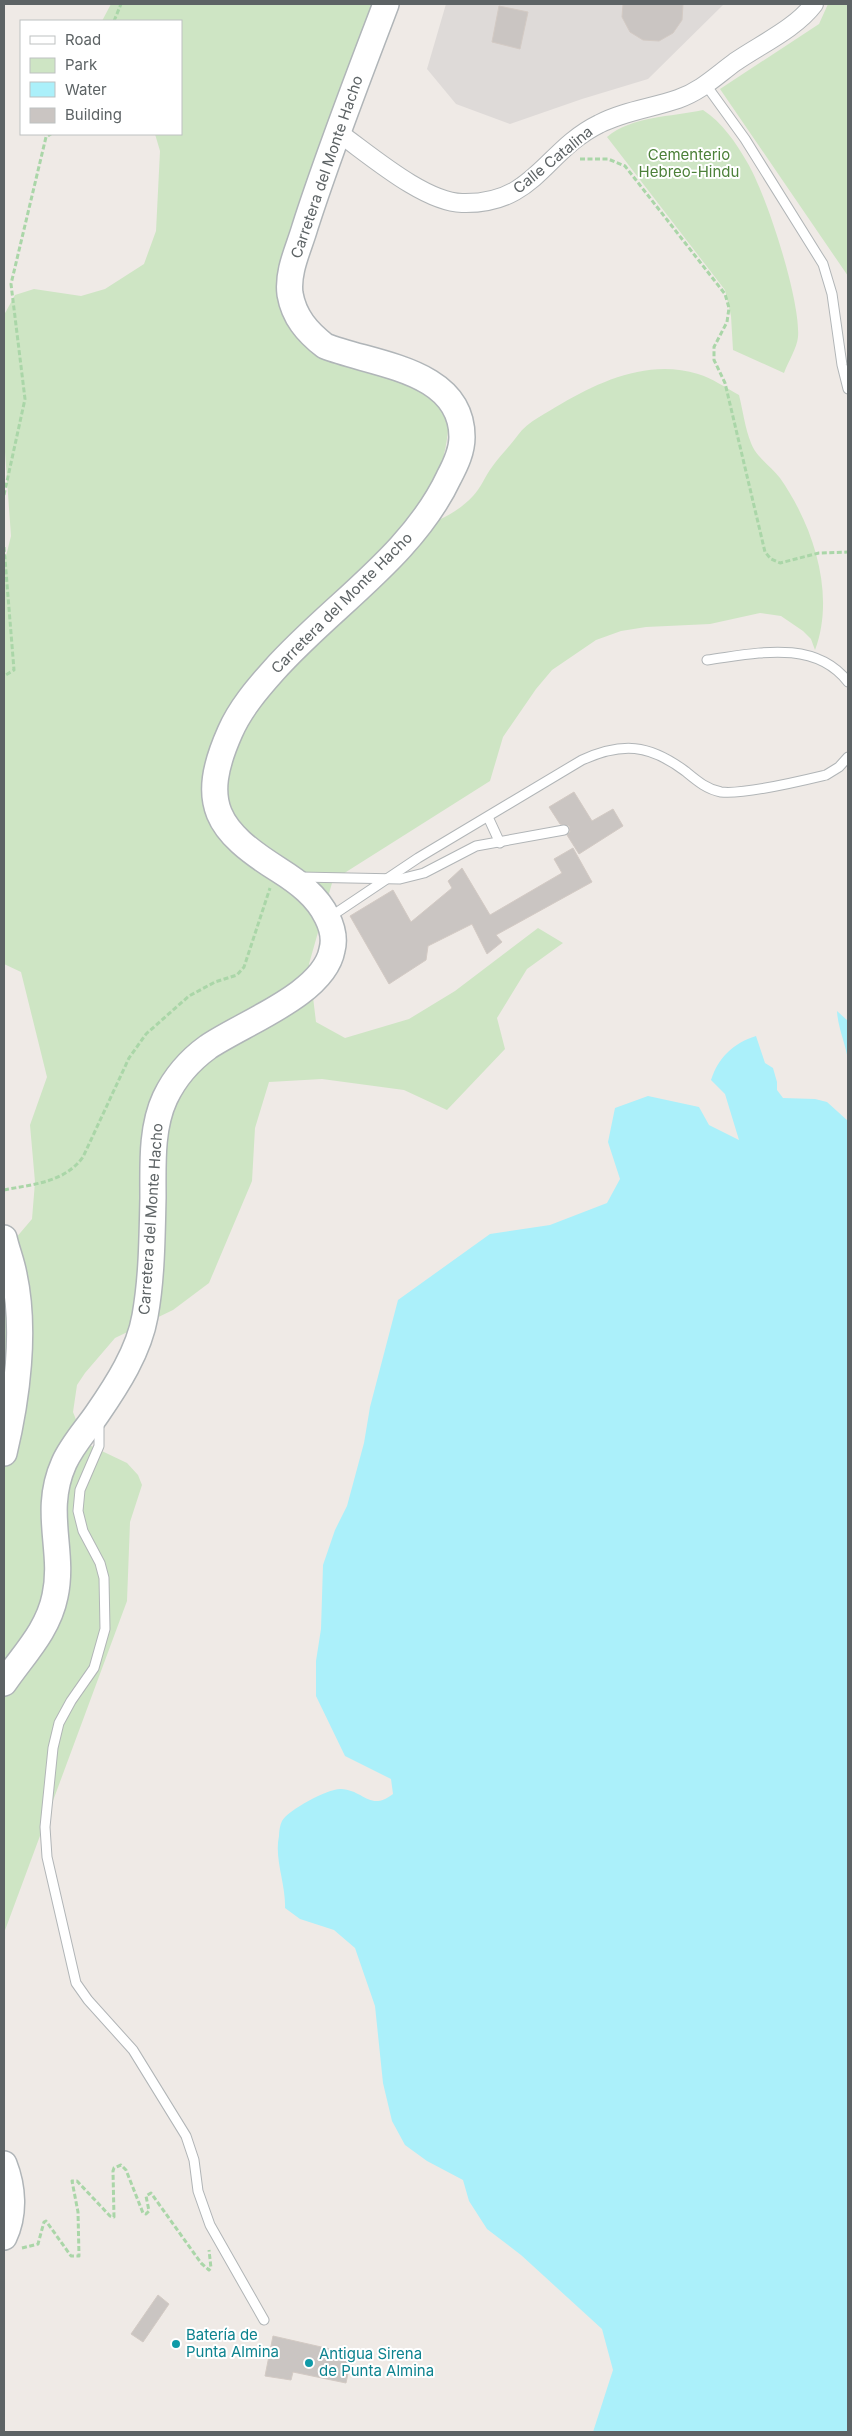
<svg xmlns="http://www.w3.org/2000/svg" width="852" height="2436" font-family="Inter,sans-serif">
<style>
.industrial{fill:#dedad8}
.green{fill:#cee5c4}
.water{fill:#abf0fa}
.building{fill:#cac5c2;stroke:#d3cac4}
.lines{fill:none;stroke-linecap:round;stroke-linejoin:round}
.service-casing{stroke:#b1b5b7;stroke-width:11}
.minor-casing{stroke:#b1b5b7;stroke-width:20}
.secondary-casing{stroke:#b0b5b8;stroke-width:28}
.path{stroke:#aad6a8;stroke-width:3;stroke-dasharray:5 2.5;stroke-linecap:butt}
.service{stroke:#fff;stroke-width:9}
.minor{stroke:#fff;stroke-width:18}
.secondary{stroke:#fff;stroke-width:25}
.culture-dot{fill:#0f9aa8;stroke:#fff;stroke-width:2}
.labels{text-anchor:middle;stroke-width:4;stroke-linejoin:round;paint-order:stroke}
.park-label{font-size:15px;fill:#4c8039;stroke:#fff}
.street-label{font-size:15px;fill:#5d6365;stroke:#fff}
.culture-label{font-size:15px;fill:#0d838f;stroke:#fff;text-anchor:start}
</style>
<rect width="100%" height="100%" fill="#efeae6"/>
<!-- industrial -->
<polygon class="industrial" points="446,4 724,4 648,79 582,99 510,124 456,104 427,69"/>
<!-- green -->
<g class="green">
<path d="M 111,4 L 380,4 L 292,294 L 326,358 L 363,372 L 412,383 L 449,415 C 448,458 434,489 418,528 C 439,521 458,512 473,496 C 481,488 485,476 492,467 C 500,456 510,446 518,435 C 527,422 548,412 561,404 C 602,380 650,359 698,374 C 712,378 726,388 739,395 C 743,411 745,428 751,443 C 756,457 771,466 780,478 C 813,525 836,594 815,650 L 811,639 L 803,631 L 781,616 L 760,613 L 710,624 L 646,627 L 621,631 L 596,640 L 552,670 L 536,689 L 503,737 L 490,781 L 346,872 L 332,883 L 309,964 L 316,1022 L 345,1038 L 409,1019 L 455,991 L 538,928 L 563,943 L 527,969 L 497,1018 L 505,1049 L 447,1110 L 404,1090 L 322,1079 L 269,1082 L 255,1128 L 252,1181 L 209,1283 L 173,1310 L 115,1338 L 85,1373 L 77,1385 L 73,1412 L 85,1443 L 127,1463 L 138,1475 L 142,1485 L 130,1522 L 127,1601 L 4,1933 L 4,1252 L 32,1219 L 35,1182 L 30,1125 L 47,1077 L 21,972 L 4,964 L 4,564 L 11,536 L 4,438 L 4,315 L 15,295 L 34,289 L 81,296 L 105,289 L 144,264 L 156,231 L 160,151 L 155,134 L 181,134 L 181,21 L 102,21 Z"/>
<polygon points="828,4 848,4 848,276 720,89 819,24"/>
<path d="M 703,110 C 722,122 736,143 747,162 C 766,193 801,301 798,337 C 797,348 788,362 784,373 L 733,350 L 731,316 L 725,290 L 607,137 C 632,116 671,117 703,110 Z"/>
</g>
<!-- water -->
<g class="water">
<path d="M 837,1011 L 848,1021 L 848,1061 C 846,1044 838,1029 837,1011 Z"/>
<path d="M 756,1036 L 765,1063 L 773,1068 L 777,1082 L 777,1090 L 783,1098 L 815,1099 L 827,1102 L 848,1121 L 848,2432 L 593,2432 L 613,2370 L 602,2329 L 521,2255 L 487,2229 L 469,2201 L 463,2180 L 427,2161 L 405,2145 L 392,2121 L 383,2083 L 375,2006 L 355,1948 L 334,1930 L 300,1919 L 285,1908 C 286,1884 274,1859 279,1836 C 279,1831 280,1825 282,1821 C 288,1810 329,1788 341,1789 C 364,1790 370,1812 393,1794 L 391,1779 L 345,1756 L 316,1696 L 316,1661 L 321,1629 L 323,1565 L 335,1530 L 347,1506 L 364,1443 L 370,1407 L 398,1300 L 490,1234 L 550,1225 L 607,1203 L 620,1179 L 608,1142 L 615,1108 L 648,1096 L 699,1107 L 709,1125 L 739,1140 L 725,1094 L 711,1080 C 718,1058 733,1043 756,1036 Z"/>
</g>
<!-- building -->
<g class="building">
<polygon points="623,4 683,4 682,20 673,33 659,41 643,40 630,32 622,17"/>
<polygon points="499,6 528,12 520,49 492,42"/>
<polygon points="574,792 592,821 613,809 623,826 579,854 567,835 570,832 569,826 560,824 549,807"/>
<polygon points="573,848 592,882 496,935 502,942 487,954 472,924 428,946 426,960 389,984 350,916 393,890 411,922 452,888 448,881 462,868 490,915 562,873 554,859"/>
<polygon points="158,2295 169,2304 143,2342 131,2334"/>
<polygon points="273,2336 352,2354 346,2383 293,2372 291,2380 265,2376"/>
</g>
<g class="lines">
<defs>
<g id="service">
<polyline points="706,85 745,139 823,264 832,294 842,365 848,389"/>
<path d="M 707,660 C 754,654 814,638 848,682"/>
<polyline points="488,817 500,843"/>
<polyline points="300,877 400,879 424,873 476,846 564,830"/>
<path d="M 330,917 L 418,858 L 582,760 C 622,742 649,744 685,771 C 696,780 706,789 721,792 C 744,795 801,781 826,775 L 839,767 L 848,757"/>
<polyline points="99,1420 99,1446 80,1490 78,1511 83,1531 100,1563 104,1578 105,1629 94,1668 71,1701 59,1723 53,1748 45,1827 47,1857 76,1983 88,2000 133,2050 186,2136 194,2160 198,2191 210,2225 264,2320"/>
</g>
<path id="minor" d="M 339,133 C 370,155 424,202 462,203 C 535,205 544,151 599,124 C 624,111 652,108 678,99 C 701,91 716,76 735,62 C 761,44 795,29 814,4"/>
<g id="secondary">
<path d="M 4,1238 C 7,1251 12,1263 14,1275 C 26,1330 17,1399 4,1453"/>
<path d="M 4,1683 C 23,1655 48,1631 55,1596 C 65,1550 42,1512 64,1463 C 72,1445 86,1430 97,1414 C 117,1385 139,1351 145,1316 C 152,1277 152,1237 153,1198 C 153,1165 151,1128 165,1098 C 175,1077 190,1060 208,1047 C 243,1023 324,994 332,950 C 335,939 332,927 327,917 C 317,896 298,882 279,870 C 217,831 198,804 230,732 C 240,709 257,689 274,670 C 331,606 412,556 449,477 C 456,464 462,451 462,437 C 462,369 373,365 325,346 C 307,332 294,317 290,294 C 287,271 299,248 305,227 C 329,152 358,78 386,4"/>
<path d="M 4,2164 C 13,2187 15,2214 4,2237"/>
</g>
</defs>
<!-- service casing -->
<use href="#service" class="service-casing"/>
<!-- minor casing -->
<use href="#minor" class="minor-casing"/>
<!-- secondary casing -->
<use href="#secondary" class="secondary-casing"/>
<!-- path -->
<g class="path">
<polyline points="114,21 121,4"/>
<polyline points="580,159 608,159 625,166 725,294 729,308 727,322 714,347 714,360 725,383 765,552 771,559 780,563 819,553 848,552"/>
<polyline points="4,495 25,399 11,284 46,137 51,134"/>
<polyline points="4,547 14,670 4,676"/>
<path d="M 4,1190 C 33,1184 64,1183 83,1157 L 129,1058 L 146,1034 L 189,996 L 215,982 L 237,975 L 244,967 L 270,888"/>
<polyline points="22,2248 38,2244 44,2222 46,2221 71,2256 79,2256 78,2212 72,2181 77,2181 110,2216 114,2217 113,2171 114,2168 121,2165 126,2170 143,2213 146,2214 149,2211 146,2196 151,2193 201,2263 209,2270 211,2268 209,2250"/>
</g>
<!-- service -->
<use href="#service" class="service"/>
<!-- minor -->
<use href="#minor" class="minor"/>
<!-- secondary -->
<use href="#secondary" class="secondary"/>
</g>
<!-- markers -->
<g class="culture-dot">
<circle cx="176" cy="2344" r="5"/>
<circle cx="309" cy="2363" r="5"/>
</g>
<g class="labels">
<!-- park labels -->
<g class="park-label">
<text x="689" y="160">Cementerio<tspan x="689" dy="17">Hebreo-Hindu</tspan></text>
</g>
<!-- street labels -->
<g class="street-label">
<text transform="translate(553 160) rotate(-39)" y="5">Calle Catalina</text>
<text transform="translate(327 167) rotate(-71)" y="5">Carretera del Monte Hacho</text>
<text transform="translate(342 603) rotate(-45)" y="5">Carretera del Monte Hacho</text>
<text transform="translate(151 1219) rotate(-86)" y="5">Carretera del Monte Hacho</text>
</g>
<!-- culture labels -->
<g class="culture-label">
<text x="186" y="2340">Batería de<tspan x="186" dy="17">Punta Almina</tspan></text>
<text x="319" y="2359">Antigua Sirena<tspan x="319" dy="17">de Punta Almina</tspan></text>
</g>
</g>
<!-- border -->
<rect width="852" height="2436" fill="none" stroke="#5d6365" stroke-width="10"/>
<!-- legend -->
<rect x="20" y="20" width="162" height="115" fill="#ffffff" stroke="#bec1c1"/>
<rect x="30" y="36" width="25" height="8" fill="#ffffff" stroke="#bec1c1"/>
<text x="65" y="45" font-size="15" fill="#5d6365">Road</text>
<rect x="30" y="58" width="25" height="15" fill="#cee5c4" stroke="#bec1c1"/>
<text x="65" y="70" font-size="15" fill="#5d6365">Park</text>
<rect x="30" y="82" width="25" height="15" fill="#abf0fa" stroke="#bec1c1"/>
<text x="65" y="95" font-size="15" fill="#5d6365">Water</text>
<rect x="30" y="108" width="25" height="15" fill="#cac5c2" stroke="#bec1c1"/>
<text x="65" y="120" font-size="15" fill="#5d6365">Building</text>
</svg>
